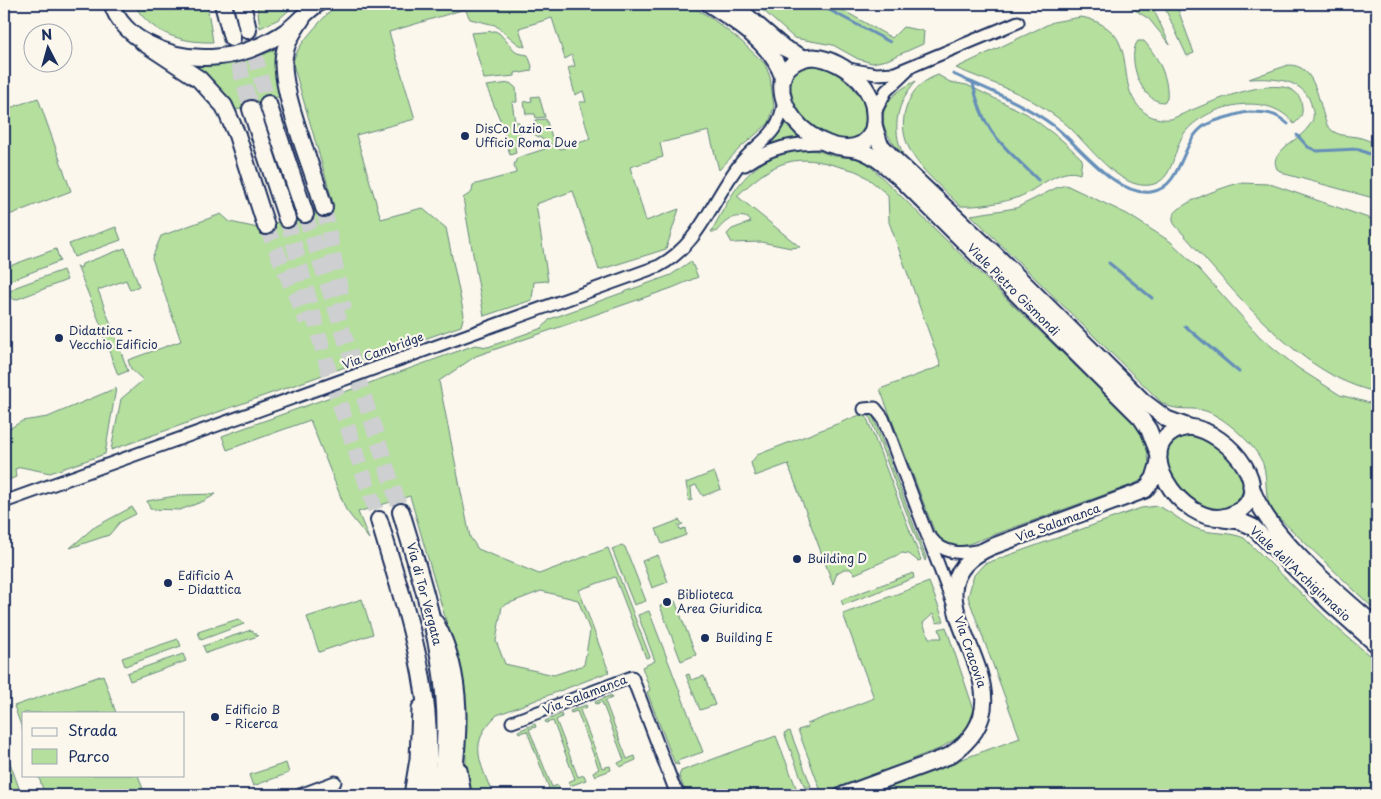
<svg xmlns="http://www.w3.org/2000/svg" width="1381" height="799" font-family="'Playpen Sans',sans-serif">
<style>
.green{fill:#b4df9d;stroke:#68877e;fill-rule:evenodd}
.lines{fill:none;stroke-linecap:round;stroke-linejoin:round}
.stream{stroke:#658eb9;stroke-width:3}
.secondary-tunnel{stroke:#cecfd0;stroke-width:16;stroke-dasharray:16 8;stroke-linecap:butt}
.minor-casing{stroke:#1b2f5e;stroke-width:15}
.tertiary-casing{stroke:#1b2f5e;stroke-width:19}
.secondary-casing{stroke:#1b2f5e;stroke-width:20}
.minor{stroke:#fbf7ec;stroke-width:11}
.tertiary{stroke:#fbf7ec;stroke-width:15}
.secondary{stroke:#fbf7ec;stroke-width:16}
.poi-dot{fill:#1b2f5e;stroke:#fbf7ec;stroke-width:2}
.labels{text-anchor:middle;stroke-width:4.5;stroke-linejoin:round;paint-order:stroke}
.poi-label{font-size:12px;fill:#1b2f5e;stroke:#fbf7ec;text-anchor:start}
.street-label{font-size:12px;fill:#1b2f5e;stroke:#fbf7ec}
</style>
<rect width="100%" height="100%" fill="#fbf7ec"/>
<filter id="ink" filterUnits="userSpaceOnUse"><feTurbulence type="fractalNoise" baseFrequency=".02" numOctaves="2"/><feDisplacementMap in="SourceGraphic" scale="10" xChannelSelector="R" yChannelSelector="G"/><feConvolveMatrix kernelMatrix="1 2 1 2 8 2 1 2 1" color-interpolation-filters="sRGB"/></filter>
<g filter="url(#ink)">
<!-- green -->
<g class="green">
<path d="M 134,4 L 207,4 L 213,42 C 181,43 150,33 134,4 Z"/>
<polygon points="257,4 296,4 279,19 260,28"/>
<path d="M 336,4 L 687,4 L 710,17 L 742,42 L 765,64 L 770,77 L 774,107 L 769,123 L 741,147 L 719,170 L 709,131 L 660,143 L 663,157 L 630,167 L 646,221 L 679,209 L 666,249 L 599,270 L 573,191 L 536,204 L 548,281 L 534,282 L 532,300 L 484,316 L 463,198 L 472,192 L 473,185 L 516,173 L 514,165 L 517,158 L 554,146 L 527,130 L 527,126 L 535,125 L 535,120 L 546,119 L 555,146 L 561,149 L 590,139 L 579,102 L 586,102 L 583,91 L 575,95 L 568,68 L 575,66 L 572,55 L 565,59 L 552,18 L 519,28 L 525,47 L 518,44 L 495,25 L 470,19 L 465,9 L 389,32 L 415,119 L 356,135 L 381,219 L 422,208 L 446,228 L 464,315 L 461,326 L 111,450 L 121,399 L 143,380 L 131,369 L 128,360 L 181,341 L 152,258 L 161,236 L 221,214 L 230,222 L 258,228 L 334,206 L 293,64 C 294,46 324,19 336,4 Z"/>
<polygon points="756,4 832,4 892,38 903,27 924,31 923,44 887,60 872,63 858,59 833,45 794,38"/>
<polygon points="1126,4 1151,4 1170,45 1149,19"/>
<polygon points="1163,4 1176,4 1194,53 1187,56"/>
<path d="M 1081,17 C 1095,19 1114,29 1119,42 C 1130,66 1121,90 1142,110 C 1150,118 1160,120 1171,119 C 1191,111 1299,58 1302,107 C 1303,115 1300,119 1294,124 C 1270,91 1210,103 1186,131 C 1172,147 1176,181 1150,185 C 1119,190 1088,144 1067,125 C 1059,118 1048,111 1039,105 C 1014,89 983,80 956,68 L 1053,22 Z"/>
<polygon points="495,31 499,33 517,53 528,55 532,66 531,71 521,73 520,72 515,73 515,76 484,79 471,33"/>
<path d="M 1138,41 L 1144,41 C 1158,57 1169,78 1167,99 L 1164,102 C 1140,103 1126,55 1138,41 Z"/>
<path d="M 281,46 L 284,95 L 233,111 L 227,97 L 195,66 C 224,66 255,61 281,46 Z"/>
<path d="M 816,65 C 844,71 890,115 853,139 C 811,153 758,67 816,65 Z"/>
<path d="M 1288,65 C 1317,64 1318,104 1327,125 C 1335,136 1343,135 1357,137 C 1364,138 1371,142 1377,144 L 1377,199 L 1285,174 L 1277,169 C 1275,164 1274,159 1278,155 C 1286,143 1301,138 1309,126 C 1314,120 1314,115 1312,108 C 1307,78 1273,78 1249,79 Z"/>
<path d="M 938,75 L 950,82 L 967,85 L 1027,114 L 1063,141 L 1082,159 L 1080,174 C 1060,166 1037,190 1019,197 C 1001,203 979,207 960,206 C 933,178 889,148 908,103 C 913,89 924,80 938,75 Z"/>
<path d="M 916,81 C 897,102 891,128 903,154 C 872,124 878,99 916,81 Z"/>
<polygon points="510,83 516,88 517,102 512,102 515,122 519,122 521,137 515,149 516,153 510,155 501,122 486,86"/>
<polygon points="539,96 545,117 536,118 535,114 526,114 524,102 532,101 531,97"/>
<polygon points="38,98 71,191 4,217 4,110"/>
<polygon points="785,115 791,127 805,139 763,149 762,147 777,135 783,125"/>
<path d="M 796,149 L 819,151 L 834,156 L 863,159 L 1133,422 C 1145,437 1152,457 1147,477 L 1134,484 L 963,546 L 950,547 L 937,538 L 880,389 L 941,366 L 889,222 L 888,195 C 879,188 870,179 860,173 C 853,169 842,168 834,165 C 790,152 769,166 737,196 L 800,247 L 791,248 L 761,242 L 732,243 L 727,234 L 732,229 L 751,222 L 748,218 C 734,213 724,222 716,232 L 711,232 C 734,190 746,162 796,149 Z"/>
<path d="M 1239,183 L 1270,184 L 1377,221 L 1377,392 C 1297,376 1228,283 1175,225 C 1173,222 1172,217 1174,214 C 1183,201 1224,187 1239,183 Z"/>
<path d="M 1066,185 L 1127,214 L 1171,242 L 1199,269 L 1260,337 L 1298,368 L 1340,395 L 1377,405 L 1377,612 L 1273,512 C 1261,495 1271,473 1259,456 C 1249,440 1221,414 1202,410 C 1187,407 1175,412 1161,402 L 971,215 L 1016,208 L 1056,188 Z"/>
<polygon points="116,227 121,240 74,257 69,244"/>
<polygon points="125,248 139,286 130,290 126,280 98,290 128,371 118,375 103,335 104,333 77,266 81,268 82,264"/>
<polygon points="56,249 60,261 4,283 4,268"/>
<path d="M 691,261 L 698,277 L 672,288 L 476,356 L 439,381 L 470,537 L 478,549 L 539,574 L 608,548 L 650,657 L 646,658 L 615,577 L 579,590 L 609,672 L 497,715 C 467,743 480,762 493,795 L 467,795 L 464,698 L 457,659 L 410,496 L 358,512 L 369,539 L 346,510 L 310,420 L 227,450 L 222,436 L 475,345 L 488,347 L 542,328 L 550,319 L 671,275 ZM 541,591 L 578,600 L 590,631 L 584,665 L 554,675 L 505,664 L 496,641 L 502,606 Z"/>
<polygon points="63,270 67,280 15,300 7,294 16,287"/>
<polygon points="116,388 105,454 50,473 21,467 15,469 16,477 4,482 4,432 22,421 48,417"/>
<polygon points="865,413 921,560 918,561 909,554 902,553 855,574 850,569 844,569 837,573 833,584 788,464 755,476 751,463 757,455"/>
<polygon points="869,415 873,416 926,558 925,561"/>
<path d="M 1192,434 C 1199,437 1208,439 1214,443 C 1238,461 1259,492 1225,511 C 1219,510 1210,511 1205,509 C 1199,506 1192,498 1187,493 C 1165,472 1150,443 1192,434 Z"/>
<polygon points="714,472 721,489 703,496 696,485 691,487 692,500 689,501 686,483"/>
<polygon points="216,494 204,501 180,510 150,509 147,501 181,495"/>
<path d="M 1157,506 C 1171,511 1181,522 1195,528 C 1212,535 1228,531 1244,538 L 1335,626 L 1377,662 L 1377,795 L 863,795 L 1020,738 L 968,597 L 974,575 L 984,564 L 1141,508 Z"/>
<polygon points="132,507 136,514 120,522 109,535 70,548 93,528"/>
<polygon points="679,520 683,524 678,526 680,530 685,528 686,535 662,544 656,529"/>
<polygon points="622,545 625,547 646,601 634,605 612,549"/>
<polygon points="658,555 668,582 652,588 642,561"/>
<polygon points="913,573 914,578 843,605 841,600"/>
<polygon points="929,582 944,621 937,623 933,614 923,623 929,638 942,638 939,629 946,627 974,710 968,727 960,736 939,749 912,759 912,762 822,794 798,730 808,727 807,724 874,698 843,614"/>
<polygon points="362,599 373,634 319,652 307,617"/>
<polygon points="675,601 696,655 681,661 660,606"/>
<polygon points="649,611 703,752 677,761 679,765 675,764 647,692 650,690 642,667 655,661 638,615"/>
<polygon points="238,619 244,624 201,640 198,632"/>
<polygon points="251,630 258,636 206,653 203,646"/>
<polygon points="178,639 181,646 125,666 122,658"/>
<polygon points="183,654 186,661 130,681 127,673"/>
<polygon points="689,674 691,680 704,676 715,705 700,710 686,675"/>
<polygon points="103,675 116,713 24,713 24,734 14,706"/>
<polygon points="611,695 612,698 605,701 627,759 635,756 636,760 620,767 618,763 624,760 602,702 596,704 595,702"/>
<polygon points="586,705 587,707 580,710 602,768 610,766 611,770 595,776 593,772 599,769 577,711 571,713 570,711"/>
<polygon points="561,714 562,717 556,720 578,777 584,775 586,780 570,786 568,782 575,779 553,721 546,723 545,721"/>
<polygon points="535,724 536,727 529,729 552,787 558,785 560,789 544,795 542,792 549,788 527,731 519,733 518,731"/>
<polygon points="790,731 811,786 805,788 784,733"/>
<polygon points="776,736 799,795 686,794 679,776 681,771"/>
<polygon points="4,746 19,788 4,793"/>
<polygon points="286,763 289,773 253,786 249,775"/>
<polygon points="38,775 138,775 145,795 45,795"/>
</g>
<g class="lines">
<!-- stream -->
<g class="stream">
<polyline points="818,4 890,42"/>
<path d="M 953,74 C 988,90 1023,103 1054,126 C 1079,145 1116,197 1151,192 C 1183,187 1180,142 1204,126 C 1211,122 1220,119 1228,117 C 1236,115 1243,112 1250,112 C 1266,112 1276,113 1288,124"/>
<path d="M 973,83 C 983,135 1004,145 1038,180"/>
<polyline points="1297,135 1308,147 1317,151 1357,149 1377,157"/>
<polyline points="1109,263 1152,298"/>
<polyline points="1185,326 1239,372"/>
</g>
<!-- secondary-tunnel -->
<g class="secondary-tunnel">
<polyline points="248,30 268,104"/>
<polyline points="232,40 251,109"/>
<polyline points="324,208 344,310"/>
<polyline points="305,214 401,512"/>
<polyline points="287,219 329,372 379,520"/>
<polyline points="266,226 307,322"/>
</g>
<defs>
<g id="minor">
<polyline points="849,69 876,74 895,73 1018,22"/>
<polyline points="874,114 886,91 907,71"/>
<path d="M 745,165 C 771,147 792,143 823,143"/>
<polyline points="864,409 875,408 883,418 952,601"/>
<path d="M 4,502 L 659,266 C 700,244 712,200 739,165 C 759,139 778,139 784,101"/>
<path d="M 931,538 C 944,556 964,554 984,549"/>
<polyline points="512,722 632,677 674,787"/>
<polyline points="300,795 335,782"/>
<polyline points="676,795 674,787 679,795"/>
</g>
<g id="tertiary">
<path d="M 112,4 C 116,20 132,36 147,43 C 193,68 247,59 289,29 C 299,21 307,11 318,4"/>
<path d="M 709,4 C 737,22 773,45 783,78"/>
<polyline points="733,4 784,48 804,58"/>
<path d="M 813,57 C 830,58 847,68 859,80 C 868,89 874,102 874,114 C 879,178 776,140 782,81 C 784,66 799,58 813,57 Z"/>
<polyline points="874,125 880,144 894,159 996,255 1143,401 1167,419 1189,427"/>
<path d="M 846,148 C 868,148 883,164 900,178 L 1141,418 L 1149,430 L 1159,455"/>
<path d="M 1189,427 C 1228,430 1285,498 1227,516 C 1183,530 1121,438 1189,427 Z"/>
<path d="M 1251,486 C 1266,535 1338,593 1377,627"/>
<polyline points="1223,519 1240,521 1253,527 1332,605 1377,645"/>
<path d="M 436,623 C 465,676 460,738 451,795"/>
<polyline points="459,770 463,795"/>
<polyline points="412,795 418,759 420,708"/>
<path d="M 843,795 L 949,756 C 1051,689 885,594 991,547 L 1145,490 L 1154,478 L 1159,462"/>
</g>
<g id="secondary">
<polyline points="223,4 232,38"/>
<polyline points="242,4 248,30"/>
<path d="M 302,18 C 294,30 286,42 284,56 C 279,91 314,170 324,208"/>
<polyline points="143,42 199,79 224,106 237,135 266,226"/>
<polyline points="268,104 305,214"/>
<polyline points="251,109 287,219"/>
<path d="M 401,512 C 430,608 459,694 439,795"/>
<path d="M 379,520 C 406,612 439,698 425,795"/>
</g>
</defs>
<!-- minor casing -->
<use href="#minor" class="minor-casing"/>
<!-- tertiary casing -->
<use href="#tertiary" class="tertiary-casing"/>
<!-- secondary casing -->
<use href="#secondary" class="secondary-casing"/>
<!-- minor -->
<use href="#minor" class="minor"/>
<!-- tertiary -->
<use href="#tertiary" class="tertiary"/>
<!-- secondary -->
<use href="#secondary" class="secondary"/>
</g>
</g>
<!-- markers -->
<g class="poi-dot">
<circle cx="465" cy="136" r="5"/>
<circle cx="59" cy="338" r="5"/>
<circle cx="797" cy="559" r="5"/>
<circle cx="168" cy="583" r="5"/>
<circle cx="667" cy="602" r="5"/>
<circle cx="705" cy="638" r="5"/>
<circle cx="215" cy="717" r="5"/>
</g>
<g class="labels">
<!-- poi labels -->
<g class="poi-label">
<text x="475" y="133">DisCo Lazio –<tspan x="475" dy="14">Ufficio Roma Due</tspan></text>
<text x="69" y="335">Didattica -<tspan x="69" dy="14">Vecchio Edificio</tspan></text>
<text x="807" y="563">Building D</text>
<text x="178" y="580">Edificio A<tspan x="178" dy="14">– Didattica</tspan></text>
<text x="677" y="599">Biblioteca<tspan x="677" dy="14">Area Giuridica</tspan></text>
<text x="715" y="642">Building E</text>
<text x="225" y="714">Edificio B<tspan x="225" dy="14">– Ricerca</tspan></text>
</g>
<!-- street labels -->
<g class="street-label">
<text transform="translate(1013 290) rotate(45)" y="4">Viale Pietro Gismondi</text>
<text transform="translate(383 351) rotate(-20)" y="4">Via Cambridge</text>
<text transform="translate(1058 523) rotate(-20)" y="4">Via Salamanca</text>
<text transform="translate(1300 574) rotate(43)" y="4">Viale dell'Archiginnasio</text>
<text transform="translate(424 594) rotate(75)" y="4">Via di Tor Vergata</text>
<text transform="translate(970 652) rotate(71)" y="4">Via Cracovia</text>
<text transform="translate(585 695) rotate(-21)" y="4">Via Salamanca</text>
</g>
</g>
<!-- margin -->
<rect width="1381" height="799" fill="none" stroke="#fbf7ec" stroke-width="20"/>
<rect x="10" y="10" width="1361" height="779" fill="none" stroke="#1b2f5e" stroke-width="2" filter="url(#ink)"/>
<!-- legend -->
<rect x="22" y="712" width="162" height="65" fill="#fbf7ec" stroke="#a1a7b3"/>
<rect x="32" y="728" width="25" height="8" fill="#fbf7ec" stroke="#a1a7b3"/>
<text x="68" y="736" font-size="15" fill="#1b2f5e">Strada</text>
<rect x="32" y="749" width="25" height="15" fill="#b4df9d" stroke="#a1a7b3"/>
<text x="68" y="762" font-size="15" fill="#1b2f5e">Parco</text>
<!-- north arrow -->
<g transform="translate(48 48) rotate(354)"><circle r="24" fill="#fbf7ec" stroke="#a1a7b3"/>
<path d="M0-4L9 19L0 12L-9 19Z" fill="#1b2f5e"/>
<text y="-8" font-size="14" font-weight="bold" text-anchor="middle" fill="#1b2f5e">N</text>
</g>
</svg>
